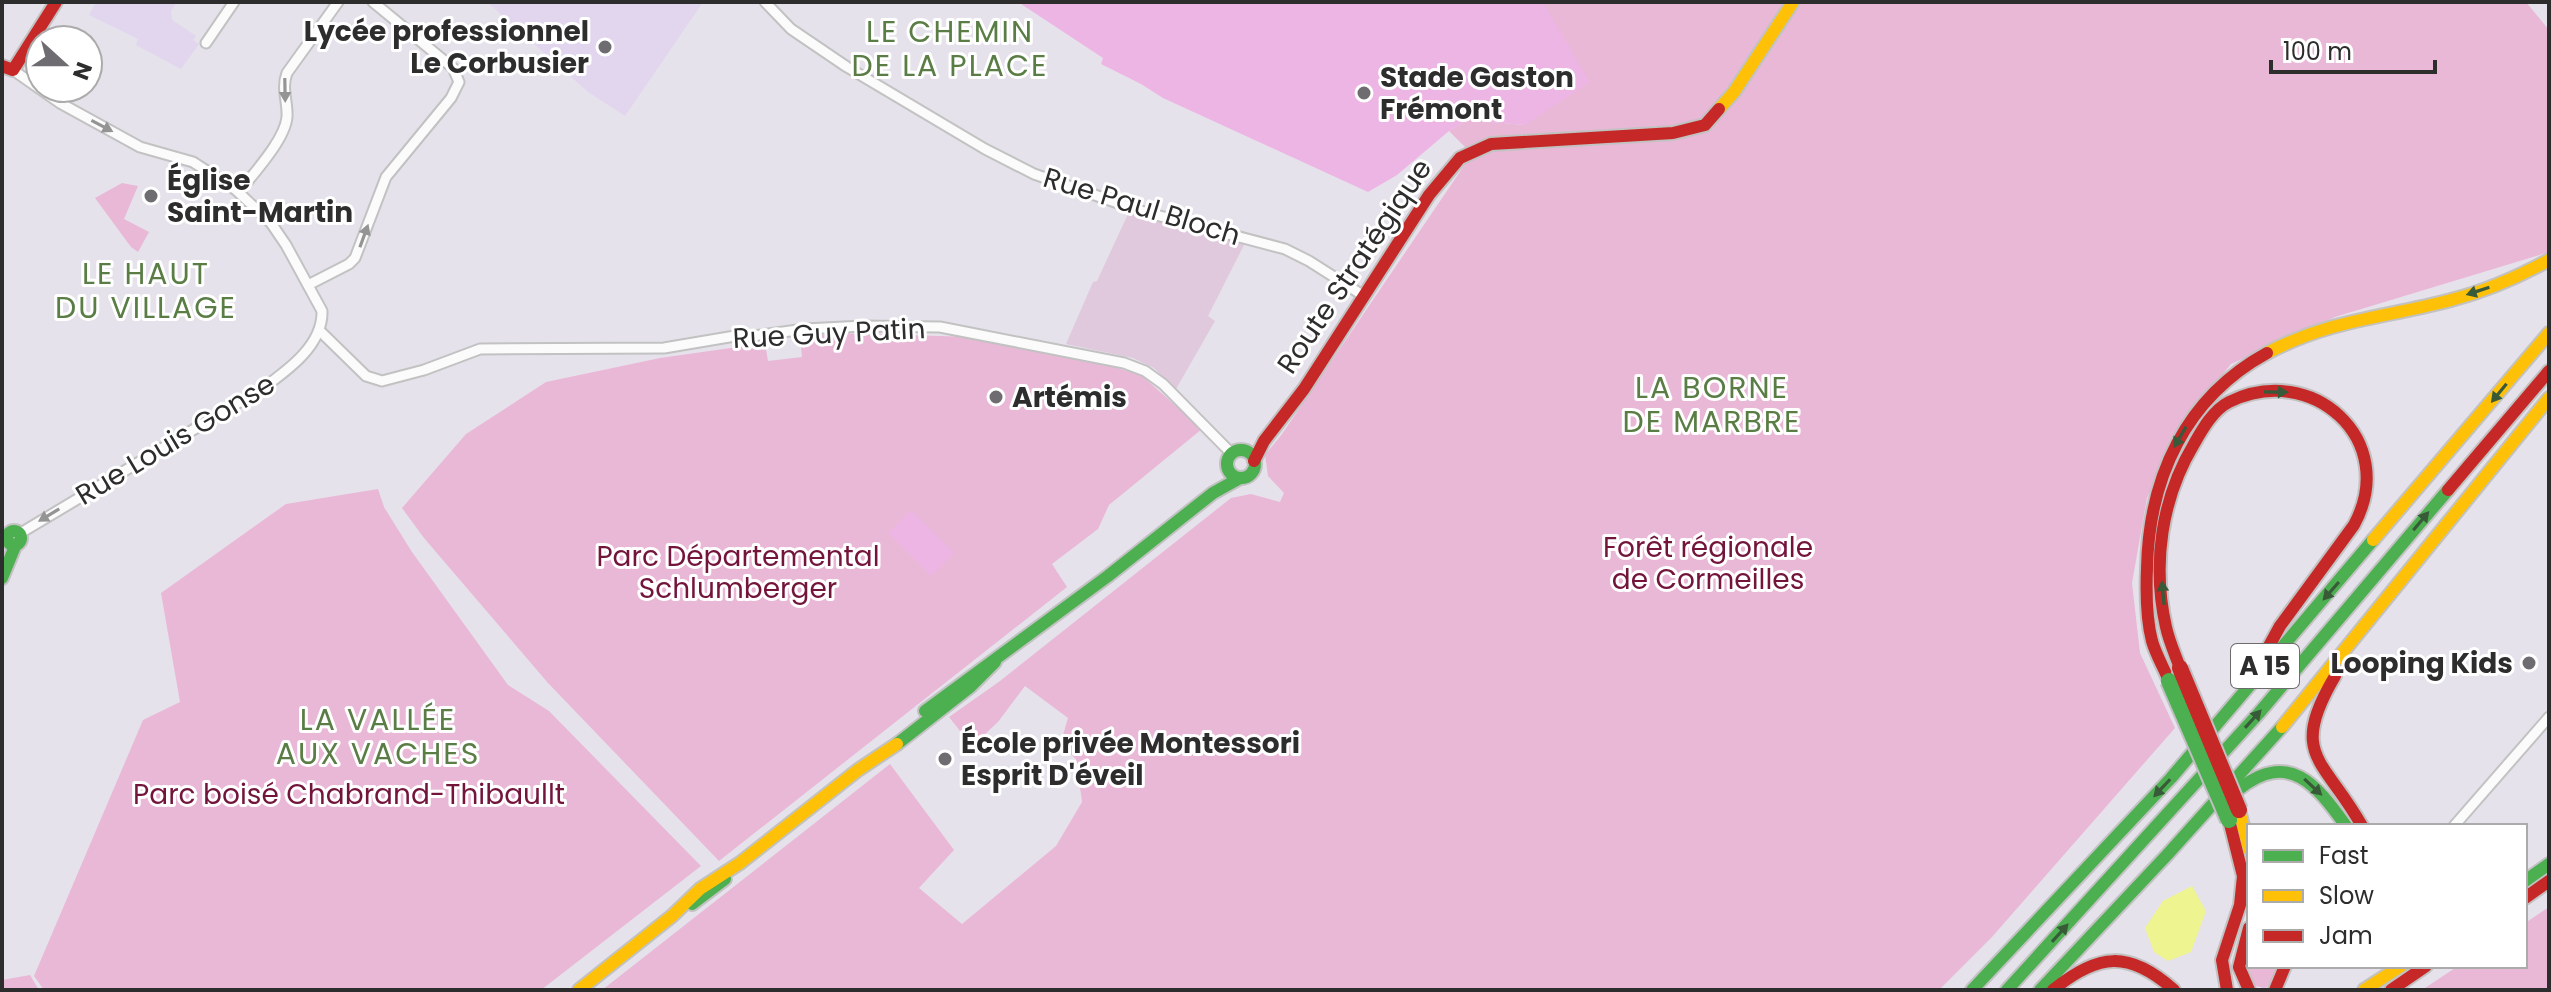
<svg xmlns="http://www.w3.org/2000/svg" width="2551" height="992" font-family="Poppins,sans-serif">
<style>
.education{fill:#e2d6ef}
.green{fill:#e9b8d6}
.cemetery{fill:#e0c9dc}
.pitch{fill:#edb5e3}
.water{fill:#eef48f}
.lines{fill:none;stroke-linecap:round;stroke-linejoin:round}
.street-casing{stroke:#c2c2c2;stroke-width:13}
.fast-casing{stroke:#c2c2c2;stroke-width:16}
.slow-casing{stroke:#c2c2c2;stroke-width:16}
.jam-casing{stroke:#c2c2c2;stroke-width:16}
.street{stroke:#fbfbfc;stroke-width:9}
.fast{stroke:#4caf50;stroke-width:12}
.slow{stroke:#ffc107;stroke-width:12}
.jam{stroke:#c62828;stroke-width:12}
.fast-bridge-casing{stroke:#c0bfc2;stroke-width:20;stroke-linecap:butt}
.jam-bridge-casing{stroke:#c0bfc2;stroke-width:20;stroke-linecap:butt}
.fast-bridge{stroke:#4caf50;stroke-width:16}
.jam-bridge{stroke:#c62828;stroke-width:16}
.oneway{fill:#949494}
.oneway2{fill:#385a39}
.poi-dot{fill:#6e6c70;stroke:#fff;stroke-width:3}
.labels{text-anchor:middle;stroke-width:6;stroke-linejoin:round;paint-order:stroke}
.shield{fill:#fff;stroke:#6c6c6c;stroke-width:2}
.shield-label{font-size:26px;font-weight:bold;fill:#2d2d2d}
.poi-label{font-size:28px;font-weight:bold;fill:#2d2d2d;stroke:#fff;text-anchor:start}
.street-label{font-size:28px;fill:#2d2d2d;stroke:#fff}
.park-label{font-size:28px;fill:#73143b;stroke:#fff}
.neighbourhood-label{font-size:30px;letter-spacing:2px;fill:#5a7d45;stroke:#fff}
</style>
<rect width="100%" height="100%" fill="#e6e2eb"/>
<!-- education -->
<g class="education">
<polygon points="96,2 177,2 171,11 172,20 196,36 193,40 199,44 181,69 136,45 138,39 89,15"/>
<polygon points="487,2 703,2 625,116 588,92"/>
</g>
<!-- green -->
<g class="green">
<polygon points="1531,2 2526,2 2549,30 2549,252 2335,317 2231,364 2177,432 2147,498 2132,583 2140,653 2175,728 1992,937 1939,990 602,990 890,764 954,850 919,888 962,924 1056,846 1082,802 1076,759 1060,745 1068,718 1025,686 998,722 972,746 949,717 1000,681 1231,498 1251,494 1280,502 1284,493 1268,476 1265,455 1282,434 1472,154 1449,131 1468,120 1525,125"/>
<polygon points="122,183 138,186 124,219 149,232 138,252 131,247 95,198"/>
<polygon points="833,333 975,337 1086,359 1141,375 1202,429 1109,505 1098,529 1052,564 1067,587 719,861 548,683 424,538 402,508 466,434 546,382 660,358 765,343 768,361 802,357 800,338"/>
<polygon points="378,489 384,507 412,552 508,685 549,711 701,866 541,990 44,990 34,976 143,720 180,702 161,593 286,504"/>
<polygon points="2549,907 2549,990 2422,990 2458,966 2525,966 2525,923"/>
<path d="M 2249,949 L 2249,966 L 2280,966 L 2273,982 L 2266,988 C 2247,987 2247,973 2243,957 Z"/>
<polygon points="30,975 39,990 2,990 2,980"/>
</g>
<!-- cemetery -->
<polygon class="cemetery" points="1128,214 1245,243 1208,316 1215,321 1176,389 1154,368 1133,358 1066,344 1093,282 1097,281"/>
<!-- pitch -->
<g class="pitch">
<polygon points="1018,2 1543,2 1590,82 1525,125 1468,120 1449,131 1397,175 1368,192 1163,98 1141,84 1101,64 1103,58"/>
<polygon points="911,510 954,553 931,576 888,533"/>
</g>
<!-- water -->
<polygon class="water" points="2192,886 2206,911 2191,952 2168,961 2154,952 2145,928 2163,901"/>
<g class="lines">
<defs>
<g id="street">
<polyline points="765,2 791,29 847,67 985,149 1034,174 1141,211 1285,249 1309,261 1364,296"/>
<polyline points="206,43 234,2"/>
<path d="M 13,70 L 60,103 L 140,147 L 193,162 L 236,190 L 271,223 L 286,245 L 322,311 C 323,345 288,370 263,388 L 19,534"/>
<path d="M 239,192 C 253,174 285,140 287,117 C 288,102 281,88 287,73 L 338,2"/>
<polyline points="308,285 349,264 355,258 386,177 451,98 459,82 453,68 373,2"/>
<polyline points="320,331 366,376 382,381 424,370 480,349 664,348 735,336 746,337 805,329 863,326 940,327 1124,363 1145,371 1163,384 1232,454"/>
<polyline points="2454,826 2549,717"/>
</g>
<g id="fast">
<circle cx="1241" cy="464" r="14"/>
<circle cx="14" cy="538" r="7"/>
<polyline points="2,578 16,544"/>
<polyline points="925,711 1108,576 1213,493 1240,478"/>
<polyline points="897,744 970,687 995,662"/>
<path d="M 2239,789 C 2289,750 2316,784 2346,826"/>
<polyline points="2525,881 2549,864"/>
<polyline points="692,904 725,879"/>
<polyline points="1972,990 2171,778 2373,540"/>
<polyline points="2007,990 2259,713 2448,490"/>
<polyline points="2040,990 2167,855 2282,727"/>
</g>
<g id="slow">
<polyline points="1719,109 1734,92 1793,2"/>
<path d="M 2267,353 C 2331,319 2384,318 2451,300 C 2486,291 2518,277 2549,260"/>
<polyline points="2373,540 2549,333"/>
<polyline points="2282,727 2549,398"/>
<polyline points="2239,810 2249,849"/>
<polyline points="579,990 672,916 700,889 740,863 858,770 897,744"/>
<polyline points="2364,990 2401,966"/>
</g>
<g id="jam">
<polyline points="2,66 13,70 56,2"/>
<polyline points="1254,461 1264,441 1304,389 1429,195 1460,158 1491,144 1673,133 1705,125 1719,109"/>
<polyline points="2448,490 2549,371"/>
<path d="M 2180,668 C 2175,654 2169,641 2166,627 C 2152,565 2161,499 2194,444 C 2202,430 2213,410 2229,402 C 2312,361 2400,440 2354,525 L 2280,626 L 2257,668"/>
<path d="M 2335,676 C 2288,756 2324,758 2362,826"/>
<path d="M 2169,681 C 2164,668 2156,655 2152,641 C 2146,618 2146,592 2147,568 C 2149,478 2185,398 2267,353"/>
<polyline points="2525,898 2549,881"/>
<polyline points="2249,928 2239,967 2249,990"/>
<path d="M 2053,990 C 2098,953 2129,950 2174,990"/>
<polyline points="2227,990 2222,960 2240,905 2243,876 2229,820"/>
<polyline points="2275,990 2285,966"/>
<polyline points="2391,990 2426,966"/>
</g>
</defs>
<!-- street casing -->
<use href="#street" class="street-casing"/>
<!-- fast casing -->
<use href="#fast" class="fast-casing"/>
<!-- slow casing -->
<use href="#slow" class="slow-casing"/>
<!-- jam casing -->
<use href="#jam" class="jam-casing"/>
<!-- street -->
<use href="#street" class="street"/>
<!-- fast -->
<use href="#fast" class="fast"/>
<!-- slow -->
<use href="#slow" class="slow"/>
<!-- jam -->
<use href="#jam" class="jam"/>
<defs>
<polyline id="fast-bridge" points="2169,681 2229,820"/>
<polyline id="jam-bridge" points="2180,668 2239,810"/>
</defs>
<!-- fast-bridge casing -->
<use href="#fast-bridge" class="fast-bridge-casing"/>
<!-- jam-bridge casing -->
<use href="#jam-bridge" class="jam-bridge-casing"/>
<!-- fast-bridge -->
<use href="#fast-bridge" class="fast-bridge"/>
<!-- jam-bridge -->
<use href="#jam-bridge" class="jam-bridge"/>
</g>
<!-- one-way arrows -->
<defs><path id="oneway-solid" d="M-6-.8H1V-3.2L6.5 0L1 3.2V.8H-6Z" transform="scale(2)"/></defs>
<g class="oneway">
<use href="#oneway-solid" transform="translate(285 90) rotate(89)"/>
<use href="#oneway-solid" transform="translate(102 126) rotate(28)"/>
<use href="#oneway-solid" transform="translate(364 236) rotate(-70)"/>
<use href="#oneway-solid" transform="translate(49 515) rotate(149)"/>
</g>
<g class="oneway2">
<use href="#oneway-solid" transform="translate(2478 291) rotate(162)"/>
<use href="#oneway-solid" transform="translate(2276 392) rotate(1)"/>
<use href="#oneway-solid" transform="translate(2499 393) rotate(129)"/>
<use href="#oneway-solid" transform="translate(2180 437) rotate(120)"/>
<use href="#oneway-solid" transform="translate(2421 521) rotate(-50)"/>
<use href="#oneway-solid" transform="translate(2331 591) rotate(131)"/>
<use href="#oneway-solid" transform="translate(2163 593) rotate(-95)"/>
<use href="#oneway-solid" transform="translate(2253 719) rotate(-48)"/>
<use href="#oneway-solid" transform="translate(2313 787) rotate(43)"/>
<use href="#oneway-solid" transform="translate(2162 788) rotate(133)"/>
<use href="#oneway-solid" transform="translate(2060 933) rotate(-48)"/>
</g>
<!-- markers -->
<g class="poi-dot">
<circle cx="605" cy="47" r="8"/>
<circle cx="1364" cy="93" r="8"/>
<circle cx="151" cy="196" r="8"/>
<circle cx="996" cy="397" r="8"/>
<circle cx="2529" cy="663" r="8"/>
<circle cx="945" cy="759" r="8"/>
</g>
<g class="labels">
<!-- shield labels -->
<rect class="shield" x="2231" y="644" width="68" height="44" rx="6"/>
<g class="shield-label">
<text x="2265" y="675">A 15</text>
</g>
<!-- poi labels -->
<g class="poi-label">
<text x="589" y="41" text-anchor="end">Lycée professionnel<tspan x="589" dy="32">Le Corbusier</tspan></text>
<text x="1380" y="87">Stade Gaston<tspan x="1380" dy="32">Frémont</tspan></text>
<text x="167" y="190">Église<tspan x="167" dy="32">Saint-Martin</tspan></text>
<text x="1012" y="407">Artémis</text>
<text x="2513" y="673" text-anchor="end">Looping Kids</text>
<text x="961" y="753">École privée Montessori<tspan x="961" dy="32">Esprit D'éveil</tspan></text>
</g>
<!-- street labels -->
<g class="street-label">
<text transform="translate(1142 206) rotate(17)" y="10">Rue Paul Bloch</text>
<text transform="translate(1354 266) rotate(-56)" y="10">Route Stratégique</text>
<text transform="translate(829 333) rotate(-3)" y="10">Rue Guy Patin</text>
<text transform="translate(175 439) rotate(-31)" y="10">Rue Louis Gonse</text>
</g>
<!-- park labels -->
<g class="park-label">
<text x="1708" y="557">Forêt régionale<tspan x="1708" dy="32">de Cormeilles</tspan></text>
<text x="738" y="566">Parc Départemental<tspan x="738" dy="32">Schlumberger</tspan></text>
<text x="349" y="804">Parc boisé Chabrand-Thibaullt</text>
</g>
<!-- neighbourhood labels -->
<g class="neighbourhood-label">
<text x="950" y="42">LE CHEMIN<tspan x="950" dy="34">DE LA PLACE</tspan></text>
<text x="146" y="284">LE HAUT<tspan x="146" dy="34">DU VILLAGE</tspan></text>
<text x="1712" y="398">LA BORNE<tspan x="1712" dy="34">DE MARBRE</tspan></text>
<text x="378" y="730">LA VALLÉE<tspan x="378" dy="34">AUX VACHES</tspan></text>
</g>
</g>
<!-- border -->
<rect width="2551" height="992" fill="none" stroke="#2d2d2d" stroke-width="8"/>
<!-- legend -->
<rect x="2247" y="824" width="280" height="144" fill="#ffffff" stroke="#ababab" stroke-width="2"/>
<rect x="2263" y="850" width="40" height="12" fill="#4caf50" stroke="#ababab" stroke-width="2"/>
<text x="2319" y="864" font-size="24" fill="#2d2d2d">Fast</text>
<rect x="2263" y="890" width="40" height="12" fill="#ffc107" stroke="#ababab" stroke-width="2"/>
<text x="2319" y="904" font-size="24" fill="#2d2d2d">Slow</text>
<rect x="2263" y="930" width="40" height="12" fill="#c62828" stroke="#ababab" stroke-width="2"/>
<text x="2319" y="944" font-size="24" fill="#2d2d2d">Jam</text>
<!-- north arrow -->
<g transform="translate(64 64) rotate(111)"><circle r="38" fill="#ffffff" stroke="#ababab" stroke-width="2"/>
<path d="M0-6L14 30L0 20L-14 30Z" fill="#6e6c70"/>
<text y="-12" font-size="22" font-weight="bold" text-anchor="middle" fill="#2d2d2d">N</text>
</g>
<!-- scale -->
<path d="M2271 60v12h164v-12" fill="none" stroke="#2d2d2d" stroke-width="4"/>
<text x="2283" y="60" font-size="24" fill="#2d2d2d" stroke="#ffffff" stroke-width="6" paint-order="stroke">100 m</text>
</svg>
